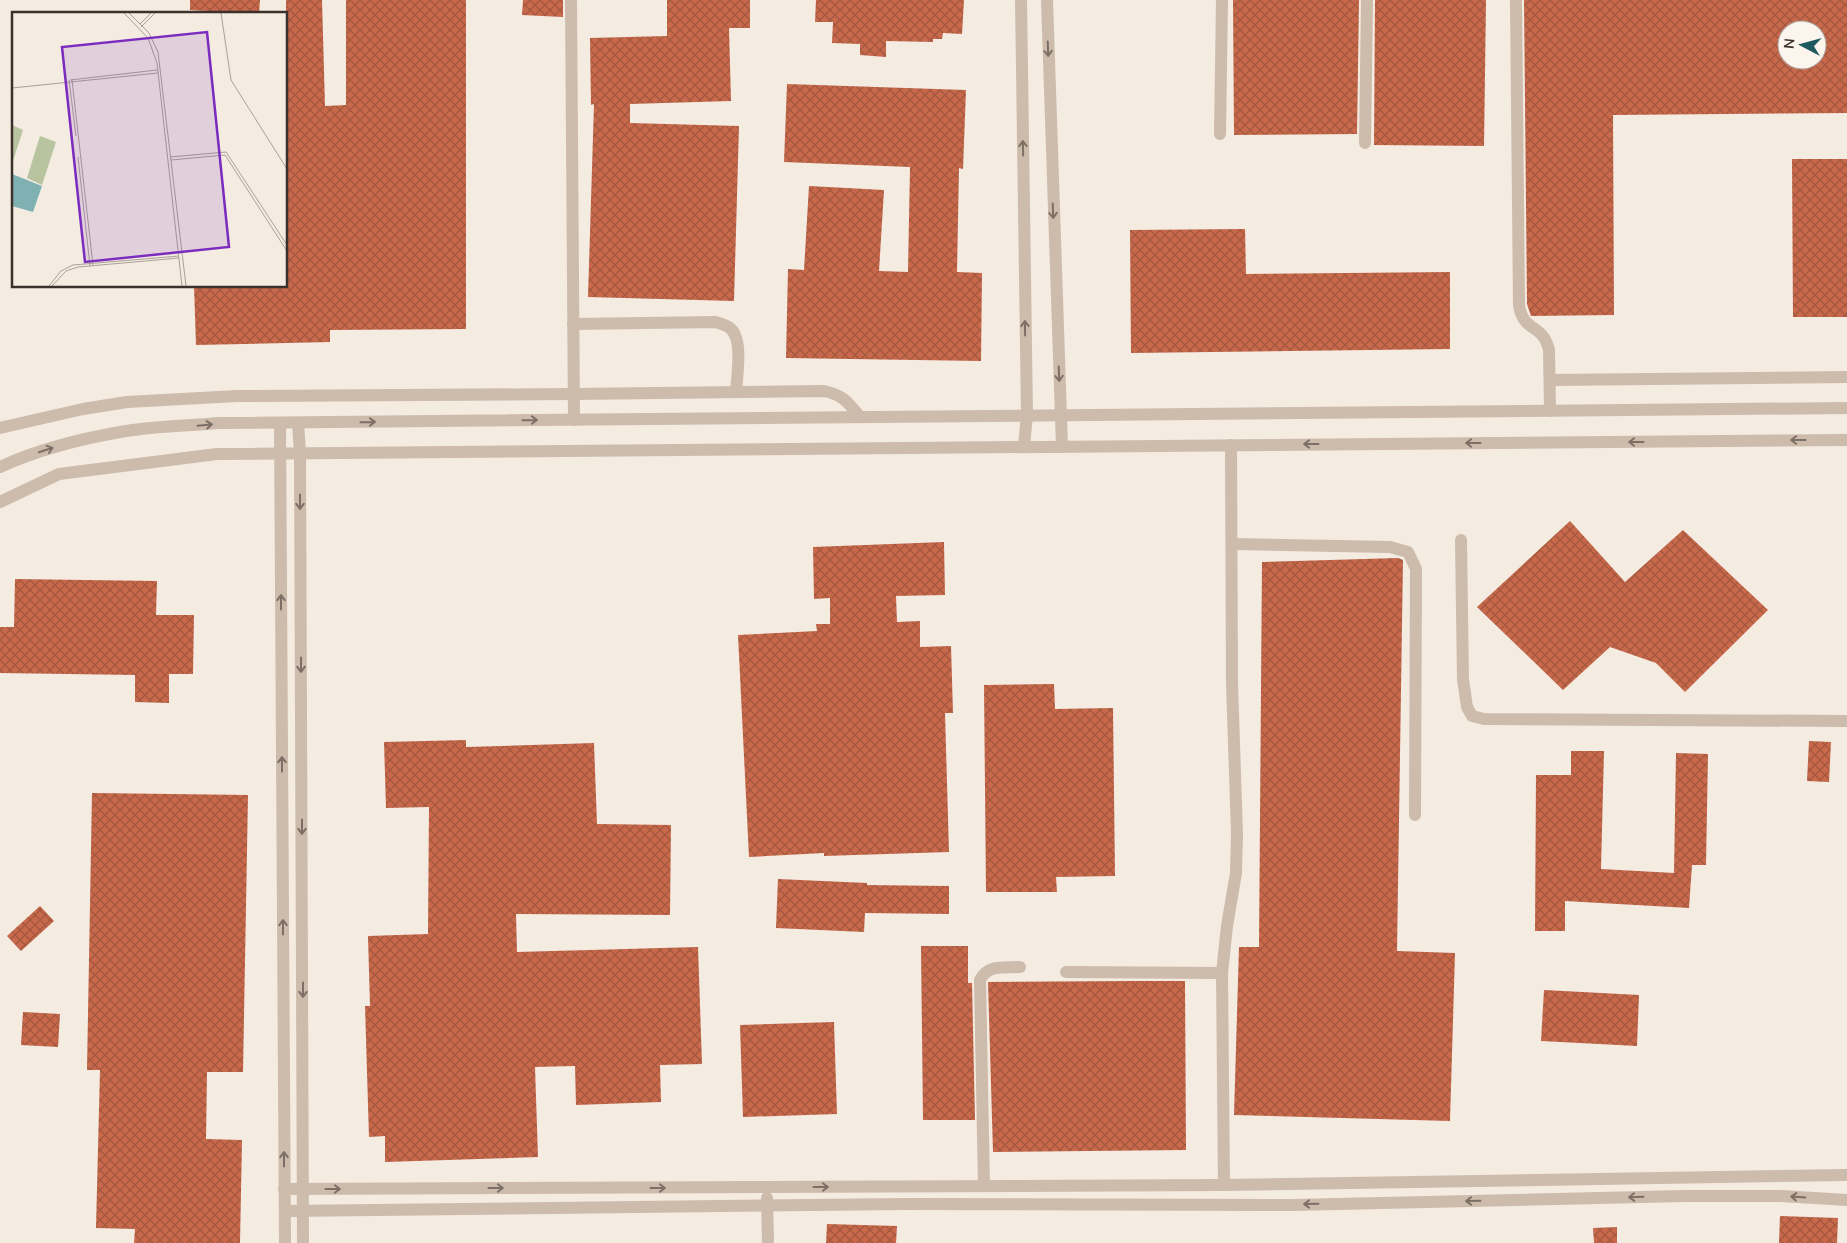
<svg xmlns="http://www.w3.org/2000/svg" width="1847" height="1243" font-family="'Nunito Sans',sans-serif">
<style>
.building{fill:url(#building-cross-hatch);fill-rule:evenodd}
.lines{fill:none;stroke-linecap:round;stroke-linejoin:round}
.minor{stroke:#cdbbac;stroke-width:12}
.oneway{stroke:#7d6f65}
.inset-road{fill:none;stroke:#aaa098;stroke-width:1}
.view{fill:#7b2cbf;fill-opacity:0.15;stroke:#7b2cbf;stroke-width:2.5}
.inset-edge{fill:none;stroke:#3b302b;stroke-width:2.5}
</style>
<defs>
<pattern id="building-cross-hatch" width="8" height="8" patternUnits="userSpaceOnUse" patternTransform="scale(1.25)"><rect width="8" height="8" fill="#c8694b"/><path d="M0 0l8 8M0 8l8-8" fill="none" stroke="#a4573f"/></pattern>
</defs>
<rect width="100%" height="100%" fill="#f4ebe1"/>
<!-- building -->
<g class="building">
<polygon points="190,0 260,0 259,14 190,10"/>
<polygon points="286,0 322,0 325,106 346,105 346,0 466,0 466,329 330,330 330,342 196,345 194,286 286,286"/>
<polygon points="523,0 563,0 563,17 522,15"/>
<polygon points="667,0 750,0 750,28 729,28 731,101 630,104 630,123 739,126 734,301 588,297 594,104 591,105 590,38 667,36"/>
<polygon points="816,0 964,0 962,34 943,33 942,39 933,39 933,42 886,41 886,57 860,55 860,44 832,43 833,22 815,22"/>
<polygon points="1233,0 1359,0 1357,134 1234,135"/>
<polygon points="1375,0 1486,0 1484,146 1374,145"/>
<path d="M 1524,0 L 1847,0 L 1847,113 L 1613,115 L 1614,315 L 1531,316 L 1527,304 ZM 1787,30 L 1817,30 L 1817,60 L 1787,60 Z"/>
<polygon points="787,84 966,90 963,169 959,168 957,272 982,273 981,361 786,358 788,269 804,270 809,186 884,190 879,271 908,272 910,167 784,162"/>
<polygon points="1792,159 1847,159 1847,317 1793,317"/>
<polygon points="1245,229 1246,274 1450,272 1450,349 1131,353 1130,230"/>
<polygon points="1570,521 1625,582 1683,530 1768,610 1685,692 1656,663 1610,647 1563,690 1477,607"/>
<polygon points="944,542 945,595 896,596 897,622 920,621 920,647 951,646 953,713 945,713 949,852 824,856 824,853 749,857 738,635 817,631 816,624 830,624 830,598 814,599 813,547"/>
<polygon points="1398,558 1403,560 1397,951 1455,953 1450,1121 1234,1115 1239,947 1259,947 1262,562"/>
<polygon points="15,579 157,581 156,615 194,615 193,674 169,674 169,703 135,702 135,675 0,673 0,627 14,627"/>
<polygon points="1054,684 1055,709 1113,708 1115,876 1056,877 1057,892 986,892 984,685"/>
<polygon points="466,740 466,747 594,743 597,824 671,825 670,915 516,914 517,952 698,947 702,1064 660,1065 661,1102 576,1105 575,1066 535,1067 538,1157 385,1162 385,1136 369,1137 365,1006 370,1006 368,936 428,934 429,807 386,808 384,742"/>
<polygon points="1809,741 1831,742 1829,782 1807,781"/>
<polygon points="1571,751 1604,751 1601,869 1674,873 1676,753 1708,754 1706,865 1692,865 1689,908 1565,901 1565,931 1535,931 1536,775 1571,775"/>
<polygon points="92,793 248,795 243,1072 207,1072 206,1139 242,1140 240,1243 134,1243 135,1229 96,1228 100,1070 87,1070"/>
<polygon points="778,879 867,883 867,885 949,886 949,914 865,913 864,932 776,928"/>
<polygon points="40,906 54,921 21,951 7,936"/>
<polygon points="921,946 968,946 968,983 972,983 975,1120 923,1120"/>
<polygon points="1135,981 1185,981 1186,1150 993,1152 988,982"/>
<polygon points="1544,990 1639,995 1637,1046 1541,1041"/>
<polygon points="23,1012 60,1014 58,1047 21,1045"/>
<polygon points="834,1022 837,1114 743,1117 740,1025"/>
<polygon points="1780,1216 1838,1218 1837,1243 1779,1243"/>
<polygon points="827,1224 897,1226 896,1243 826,1243"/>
<polygon points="1617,1227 1617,1243 1594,1243 1593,1228"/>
</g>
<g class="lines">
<!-- minor -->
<g class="minor">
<polyline points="571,0 574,420"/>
<polyline points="1021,0 1027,415 1024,446"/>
<polyline points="1047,0 1062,447"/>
<path d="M 1516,0 L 1519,305 C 1523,333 1543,323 1549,350 L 1550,411"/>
<polyline points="1220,134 1222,0"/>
<polyline points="1365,143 1367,0"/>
<path d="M 573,324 L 716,322 C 721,324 727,325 731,329 C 743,340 737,376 736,392"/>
<polyline points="1550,380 1847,377"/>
<polyline points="280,423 285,1243"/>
<polyline points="298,423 300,453 303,1243"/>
<path d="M 0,428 L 83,409 L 127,402 L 237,396 L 573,394 L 824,391 C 843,395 848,402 860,417"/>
<path d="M 0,467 C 39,449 84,438 126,431 C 157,426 188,426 219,423 L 1847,408"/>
<polyline points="0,502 59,474 217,454 1847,440"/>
<polyline points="1461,540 1463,679 1467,707 1472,716 1484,719 1847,721"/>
<polyline points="1232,544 1390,547 1408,552 1416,569 1415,815"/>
<polyline points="1066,972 1222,973"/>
<polyline points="1224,1185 1222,973 1227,926 1236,873 1237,834 1232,684 1231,445"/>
<path d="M 984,1186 L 980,980 C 988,964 1004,968 1020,967"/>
<polyline points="284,1189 1224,1185 1847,1175"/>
<polyline points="767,1198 768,1243"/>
<polyline points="285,1211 906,1204 1293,1205 1684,1196 1781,1196 1847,1200"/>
</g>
</g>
<!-- one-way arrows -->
<defs><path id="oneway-shaft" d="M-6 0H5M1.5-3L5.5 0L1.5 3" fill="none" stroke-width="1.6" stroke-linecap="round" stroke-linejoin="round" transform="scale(1.25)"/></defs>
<g class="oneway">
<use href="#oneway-shaft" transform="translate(1048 49) rotate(88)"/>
<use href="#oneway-shaft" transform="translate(1023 148) rotate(-91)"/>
<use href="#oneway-shaft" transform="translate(1053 211) rotate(88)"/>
<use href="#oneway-shaft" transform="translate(1025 328) rotate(-91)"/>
<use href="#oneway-shaft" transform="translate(1059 374) rotate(88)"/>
<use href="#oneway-shaft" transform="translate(530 420) rotate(-1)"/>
<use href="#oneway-shaft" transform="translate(368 422) rotate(-1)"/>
<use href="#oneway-shaft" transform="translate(205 425) rotate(-5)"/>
<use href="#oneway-shaft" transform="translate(1798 440) rotate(180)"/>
<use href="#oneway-shaft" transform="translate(1636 442) rotate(180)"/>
<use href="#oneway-shaft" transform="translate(1473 443) rotate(180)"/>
<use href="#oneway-shaft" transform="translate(1311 444) rotate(180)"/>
<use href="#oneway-shaft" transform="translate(46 450) rotate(-18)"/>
<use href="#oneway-shaft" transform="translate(300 502) rotate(90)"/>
<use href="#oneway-shaft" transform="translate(281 602) rotate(-90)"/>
<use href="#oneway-shaft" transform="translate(301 665) rotate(90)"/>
<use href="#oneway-shaft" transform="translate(282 764) rotate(-90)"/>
<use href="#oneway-shaft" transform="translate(302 827) rotate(90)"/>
<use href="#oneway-shaft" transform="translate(283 927) rotate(-90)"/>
<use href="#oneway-shaft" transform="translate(303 990) rotate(90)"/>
<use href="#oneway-shaft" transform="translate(284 1159) rotate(-90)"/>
<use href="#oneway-shaft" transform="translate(821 1187)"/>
<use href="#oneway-shaft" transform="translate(496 1188)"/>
<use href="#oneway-shaft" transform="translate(658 1188)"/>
<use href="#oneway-shaft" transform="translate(333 1189)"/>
<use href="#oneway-shaft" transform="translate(1636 1197) rotate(178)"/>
<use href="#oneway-shaft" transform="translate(1798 1197) rotate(-176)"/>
<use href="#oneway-shaft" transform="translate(1473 1201) rotate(179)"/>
<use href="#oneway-shaft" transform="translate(1311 1204) rotate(179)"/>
</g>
<!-- overview -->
<g transform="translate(12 12)">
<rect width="275" height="275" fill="#f4ebe1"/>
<path d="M 0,113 L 11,118 L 0,152 ZM 28,124 L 44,130 L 30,173 L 15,166 Z" fill="#b8c4a0"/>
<path d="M 0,162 L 30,174 L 21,200 L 0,194 Z" fill="#7fb0b2"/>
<path class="inset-road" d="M 112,1 L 136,26 L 145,51 L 170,274M 117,1 L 137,21 L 146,40 L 174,274M 209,1 L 219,68 L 275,157M 128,12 L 139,1M 129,15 L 143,1M 57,68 L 64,124M 58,68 L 145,58M 60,68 L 81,253M 0,76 L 146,61M 66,145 L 78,254M 158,145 L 214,140 L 275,233M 159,148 L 213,143 L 275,239M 37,274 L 49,259 L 61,253 L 167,244M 40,274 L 54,259 L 66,255 L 167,246"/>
<path class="view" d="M 195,20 L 217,235 L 73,250 L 50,35 Z"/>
<rect width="275" height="275" class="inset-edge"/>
</g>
<!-- north arrow -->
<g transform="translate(1802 45) rotate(276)"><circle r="24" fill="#fbf5ee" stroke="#aea6a0"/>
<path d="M0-4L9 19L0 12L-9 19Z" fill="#1f5a5e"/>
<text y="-8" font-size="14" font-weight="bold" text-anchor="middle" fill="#3b302b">N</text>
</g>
</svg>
